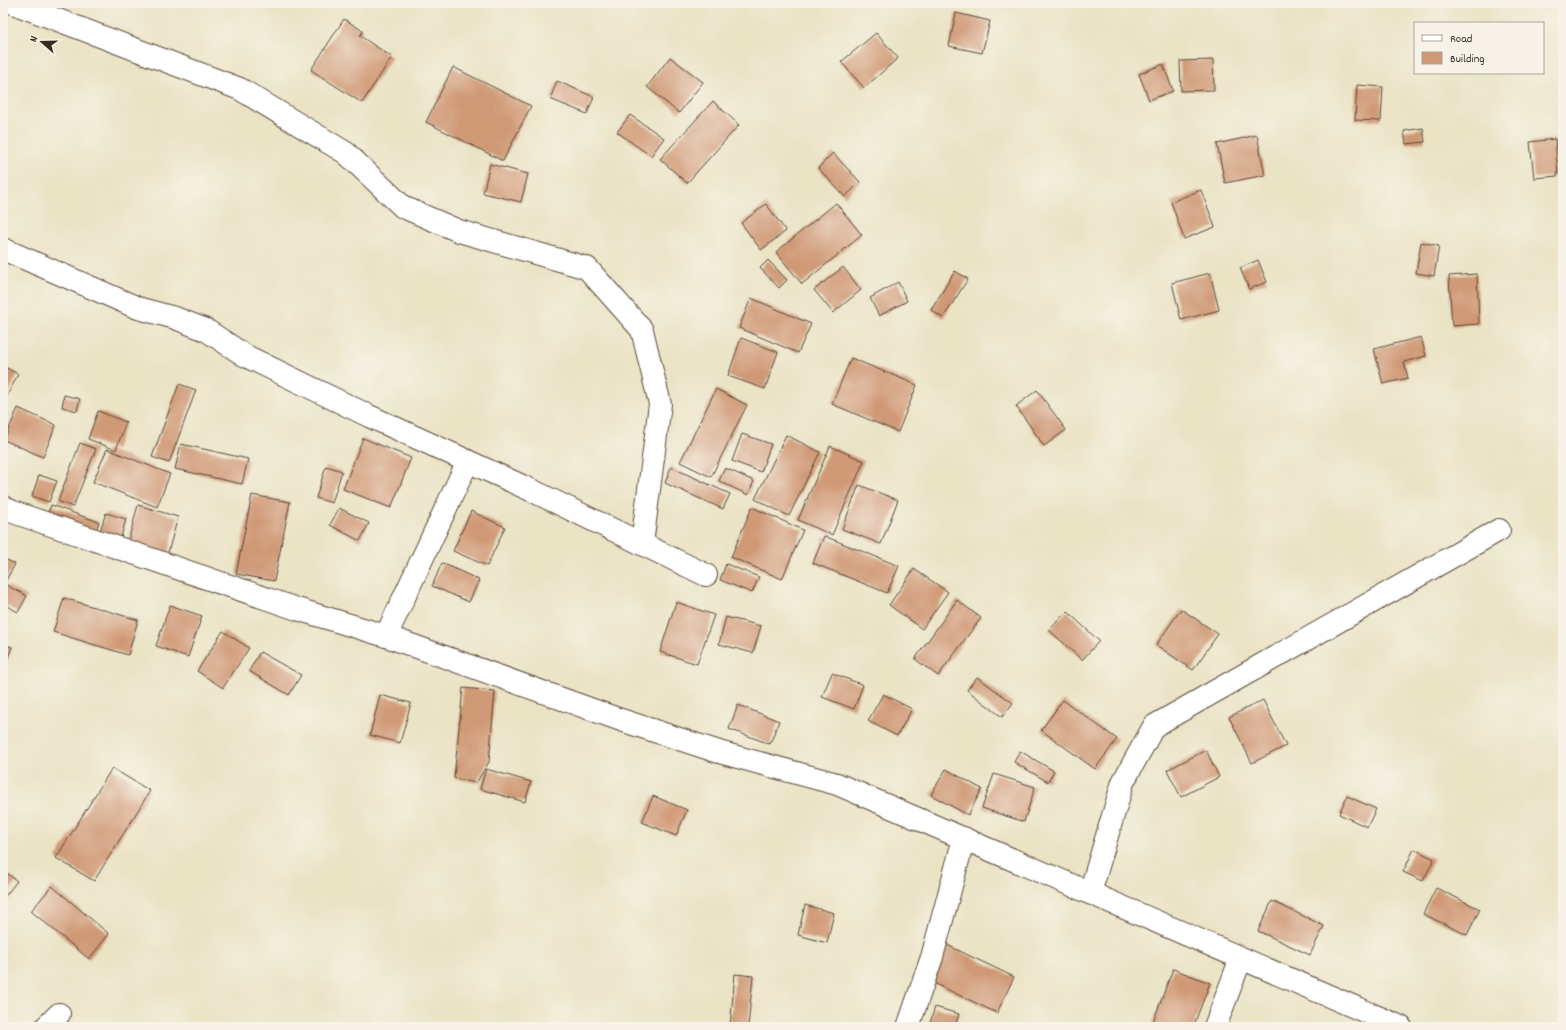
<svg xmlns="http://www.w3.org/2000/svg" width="1566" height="1030" font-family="Dekko,sans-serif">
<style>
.building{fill:#d09976}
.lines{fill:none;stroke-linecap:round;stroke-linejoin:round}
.minor-casing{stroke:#554637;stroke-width:24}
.minor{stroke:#fff;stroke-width:22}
</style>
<rect width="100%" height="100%" fill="#f7f3e8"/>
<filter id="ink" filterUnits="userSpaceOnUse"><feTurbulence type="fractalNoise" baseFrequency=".025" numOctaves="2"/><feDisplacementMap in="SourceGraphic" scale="8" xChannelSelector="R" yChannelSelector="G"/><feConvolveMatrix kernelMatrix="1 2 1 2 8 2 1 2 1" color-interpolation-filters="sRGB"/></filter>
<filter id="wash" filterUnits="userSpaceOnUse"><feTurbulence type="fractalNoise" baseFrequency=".012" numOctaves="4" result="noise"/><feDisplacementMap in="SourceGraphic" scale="16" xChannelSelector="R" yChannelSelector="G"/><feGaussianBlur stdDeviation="0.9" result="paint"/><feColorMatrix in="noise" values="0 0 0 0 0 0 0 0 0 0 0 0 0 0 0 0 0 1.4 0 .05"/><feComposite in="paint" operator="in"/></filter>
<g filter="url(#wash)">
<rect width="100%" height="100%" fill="#eae3c4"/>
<g id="blocks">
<!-- building -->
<g class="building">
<polygon points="956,13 990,21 982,53 949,46"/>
<polygon points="344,19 363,31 360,36 392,57 362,103 311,70"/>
<polygon points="876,33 898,58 864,88 841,62"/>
<polygon points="670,57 703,82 679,113 647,87"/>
<polygon points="1213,60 1214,90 1181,91 1180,61"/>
<polygon points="1163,64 1173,91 1149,100 1139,74"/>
<polygon points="453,67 531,106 503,161 426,122"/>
<polygon points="557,81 594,97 587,114 550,99"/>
<polygon points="1357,85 1383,87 1381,121 1355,120"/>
<polygon points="713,101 739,125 687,183 660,159"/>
<polygon points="630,115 664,138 651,156 617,132"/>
<polygon points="1423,128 1425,142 1406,144 1404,131"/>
<polygon points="1257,135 1265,175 1225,183 1217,144"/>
<polygon points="1555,139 1558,176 1534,178 1530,142"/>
<polygon points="833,153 860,182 845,197 818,168"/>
<polygon points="490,164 528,174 521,202 483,193"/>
<polygon points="1201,190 1215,227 1184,239 1171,202"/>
<polygon points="836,203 862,235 802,284 776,252"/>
<polygon points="766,204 786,231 761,250 741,223"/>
<polygon points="1421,242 1439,246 1434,276 1416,273"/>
<polygon points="768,260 787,280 779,288 760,268"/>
<polygon points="1258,260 1267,282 1249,289 1240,268"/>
<polygon points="843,267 861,290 833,313 814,290"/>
<polygon points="955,271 968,279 943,318 931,310"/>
<polygon points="1210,273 1219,310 1181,320 1172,283"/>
<polygon points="1477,274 1479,324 1452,326 1449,276"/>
<polygon points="898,282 907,301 879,316 870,298"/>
<polygon points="751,298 811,324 798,353 739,328"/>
<polygon points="1421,337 1426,356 1404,362 1408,378 1383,384 1374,349"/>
<polygon points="741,338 778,352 765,389 728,376"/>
<polygon points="851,358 917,385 898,432 832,404"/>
<polygon points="3,366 18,374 3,404"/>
<polygon points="179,384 196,390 169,463 152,457"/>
<polygon points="716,389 747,405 711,477 680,462"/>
<polygon points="1037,390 1066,430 1044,446 1016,406"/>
<polygon points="64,395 80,399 77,411 62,407"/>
<polygon points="18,408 56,425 43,457 4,440"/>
<polygon points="98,411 126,422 116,450 88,439"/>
<polygon points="742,434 771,444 761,472 732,461"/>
<polygon points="786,435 820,452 789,516 755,499"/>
<polygon points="363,438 411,458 391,508 343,489"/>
<polygon points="80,443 96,449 73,507 58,501"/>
<polygon points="181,444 248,459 242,484 175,469"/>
<polygon points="830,446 864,461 832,535 798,520"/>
<polygon points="107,449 170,474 157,507 93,482"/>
<polygon points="326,466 342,471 332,503 316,498"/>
<polygon points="671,467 730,494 723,509 665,483"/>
<polygon points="725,468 754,481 748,495 719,481"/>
<polygon points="39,475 57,481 49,502 32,496"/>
<polygon points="859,485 898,500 881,544 842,529"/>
<polygon points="252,495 290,502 274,581 236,574"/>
<polygon points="51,505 99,522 95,533 47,516"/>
<polygon points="138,505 178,517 167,556 127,545"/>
<polygon points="752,507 803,530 782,579 731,557"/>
<polygon points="339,508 369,523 360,541 330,525"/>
<polygon points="471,511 505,527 487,566 453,551"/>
<polygon points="106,513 126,519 121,537 100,531"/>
<polygon points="824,536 899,566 887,593 813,563"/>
<polygon points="3,558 15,564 4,584 27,596 18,612 3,604"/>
<polygon points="442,563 479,580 469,602 432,586"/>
<polygon points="726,564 759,577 752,593 720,580"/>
<polygon points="914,569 948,592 922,629 889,605"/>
<polygon points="64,598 138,620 128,655 53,632"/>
<polygon points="957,600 981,618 938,676 915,659"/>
<polygon points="676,602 714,615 697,664 660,652"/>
<polygon points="170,605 202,616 188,657 156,646"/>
<polygon points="1181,609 1218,634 1193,670 1156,645"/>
<polygon points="1067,611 1099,641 1082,660 1049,630"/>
<polygon points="726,617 761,626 753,653 719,644"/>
<polygon points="223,631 249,648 223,688 197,671"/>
<polygon points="3,644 12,647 5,666 3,665"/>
<polygon points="260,652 301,675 289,695 249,671"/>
<polygon points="832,673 863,685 854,709 822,697"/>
<polygon points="977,677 1013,703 1002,717 967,690"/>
<polygon points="463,688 495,691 489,762 476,783 454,778"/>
<polygon points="883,694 912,709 897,736 868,721"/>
<polygon points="380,695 411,703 400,743 370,735"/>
<polygon points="1063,700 1117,739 1095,769 1041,730"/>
<polygon points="1263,700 1286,746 1252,763 1229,717"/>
<polygon points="738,705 779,721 770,744 729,729"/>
<polygon points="1206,750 1219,777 1181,797 1167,770"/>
<polygon points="1020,751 1054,771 1048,782 1014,762"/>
<polygon points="112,768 150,791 94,881 56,858"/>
<polygon points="486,769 531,782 525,802 480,789"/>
<polygon points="946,769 982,789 968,815 931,795"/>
<polygon points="994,774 1035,787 1024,822 982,808"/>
<polygon points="653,796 687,810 676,836 642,822"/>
<polygon points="1347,796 1376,809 1367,827 1339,814"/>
<polygon points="1414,849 1434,859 1423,881 1403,872"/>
<polygon points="3,870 17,881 3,899"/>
<polygon points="52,886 109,934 89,959 31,911"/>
<polygon points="1436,888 1480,909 1467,935 1423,914"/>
<polygon points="1272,901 1324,926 1310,955 1258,931"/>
<polygon points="805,905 834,913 827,943 798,935"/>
<polygon points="945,944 1014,977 997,1013 927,980"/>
<polygon points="1173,969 1210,983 1193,1027 1151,1027"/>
<polygon points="735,974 753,976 748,1027 730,1027"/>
<polygon points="935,1007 959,1014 955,1027 945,1027 930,1023"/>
</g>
</g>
</g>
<g filter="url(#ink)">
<use href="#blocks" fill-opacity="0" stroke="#554637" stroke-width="1"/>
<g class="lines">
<defs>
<g id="minor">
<polyline points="13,3 240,89 346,153 403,207 459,231 587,268 642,330 660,404 642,544"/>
<polyline points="3,249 138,308 175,318 206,330 244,355 369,416 533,491 706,575"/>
<polyline points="3,507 13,512 297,609 386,636 621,720 719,752 837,784 1401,1027"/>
<polyline points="386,636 468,461"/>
<polyline points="1090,893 1123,782 1154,726 1499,530"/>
<polyline points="46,1027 59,1014"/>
<polyline points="908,1027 932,957 964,838"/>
<polyline points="1215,1027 1241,958"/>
</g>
</defs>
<!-- minor casing -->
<use href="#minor" class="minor-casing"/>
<!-- minor -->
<use href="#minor" class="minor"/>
</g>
</g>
<!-- margin -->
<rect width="1566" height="1030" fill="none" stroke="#f7f3e8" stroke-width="16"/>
<!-- legend -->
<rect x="1414" y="22" width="130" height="52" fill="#f7f3e8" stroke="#aca397"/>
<rect x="1422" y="35" width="20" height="6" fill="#ffffff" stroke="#aca397"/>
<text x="1450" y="42" font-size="12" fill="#3b2a1e">Road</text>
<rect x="1422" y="52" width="20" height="12" fill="#d09976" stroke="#aca397"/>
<text x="1450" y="62" font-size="12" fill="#3b2a1e">Building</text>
<!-- north arrow -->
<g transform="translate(42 42) rotate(290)" stroke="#f7f3e8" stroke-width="3" paint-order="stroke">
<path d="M0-3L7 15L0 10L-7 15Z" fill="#3b2a1e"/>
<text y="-6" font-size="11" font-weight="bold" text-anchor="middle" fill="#3b2a1e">N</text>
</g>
</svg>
